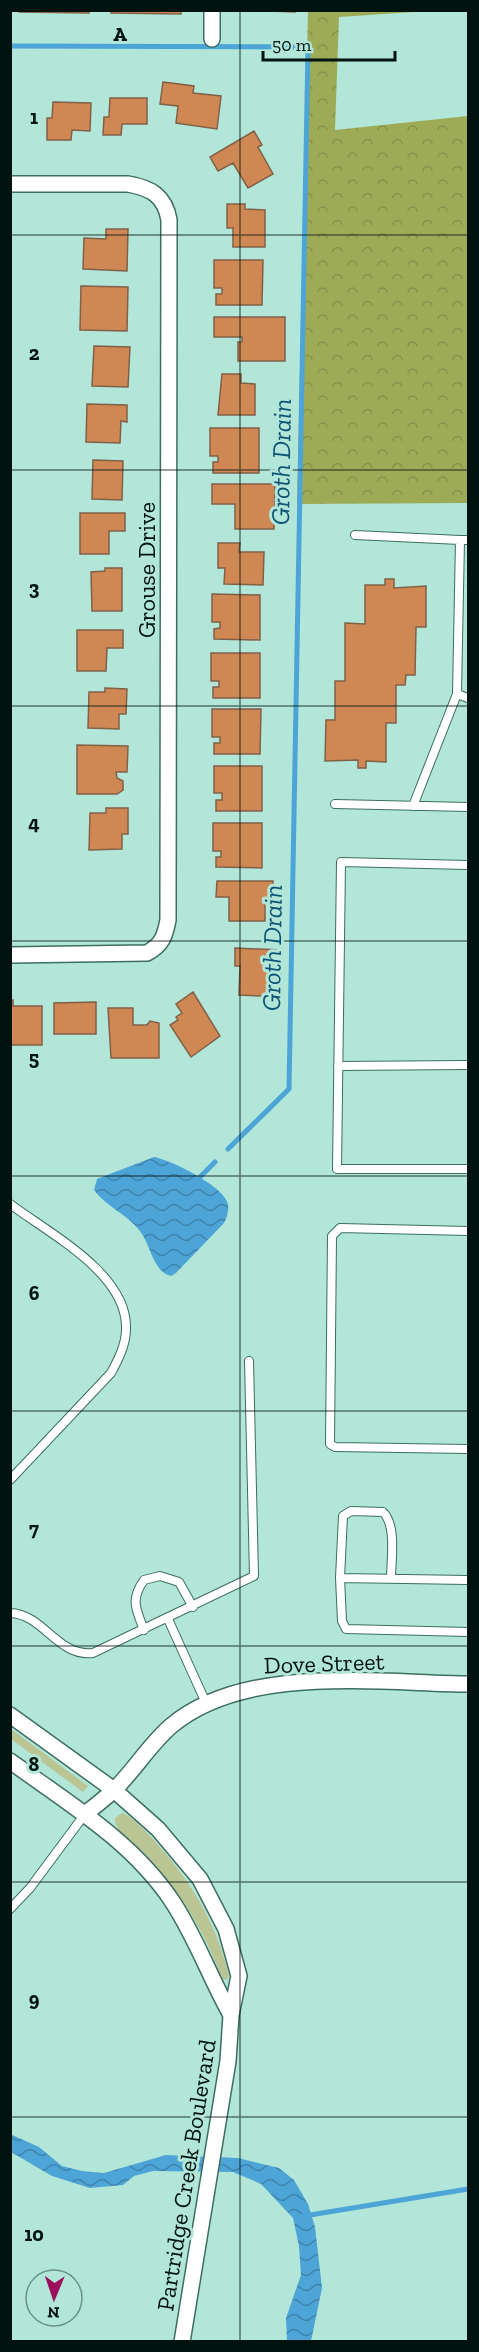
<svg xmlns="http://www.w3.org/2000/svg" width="479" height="2352" font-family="'Zilla Slab',serif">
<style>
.green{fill:#bbc493}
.forest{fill:url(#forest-crowns)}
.water{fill:url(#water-waves)}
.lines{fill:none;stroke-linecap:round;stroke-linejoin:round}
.stream{stroke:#4da4d6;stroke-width:5}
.building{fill:#cf8853;stroke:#826048;stroke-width:1.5}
.lane-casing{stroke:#3d6e62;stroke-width:10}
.street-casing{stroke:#3d6e62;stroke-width:18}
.lane{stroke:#fff;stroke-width:8}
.street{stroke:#fff;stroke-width:15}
.grid{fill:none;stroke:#01130f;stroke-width:1.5;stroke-opacity:0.55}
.labels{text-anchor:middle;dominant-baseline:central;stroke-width:6;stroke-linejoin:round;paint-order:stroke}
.street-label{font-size:24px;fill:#01130f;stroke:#b1e6d8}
.water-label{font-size:26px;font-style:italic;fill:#0d5375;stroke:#b1e6d8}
.grid-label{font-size:20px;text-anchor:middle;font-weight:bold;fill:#01130f;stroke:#b1e6d8;stroke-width:6;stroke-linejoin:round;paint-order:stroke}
</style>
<defs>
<pattern id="forest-crowns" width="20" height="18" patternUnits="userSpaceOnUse" patternTransform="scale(1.5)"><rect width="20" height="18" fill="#9eab56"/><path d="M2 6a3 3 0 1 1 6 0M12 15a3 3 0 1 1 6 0" fill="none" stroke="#86924a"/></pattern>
<pattern id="water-waves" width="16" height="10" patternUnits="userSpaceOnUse" patternTransform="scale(1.5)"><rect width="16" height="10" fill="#4da4d6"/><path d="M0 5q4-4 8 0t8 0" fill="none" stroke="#3e84ac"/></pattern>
</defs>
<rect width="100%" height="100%" fill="#b1e6d8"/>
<path class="green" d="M11 1729 88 1786 83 1792 11 1739Z
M122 1813C133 1817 143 1829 151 1837 189 1878 216 1921 229 1976L227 1980 222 1979C206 1933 180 1892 147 1856 138 1847 113 1831 115 1818Z"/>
<path class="forest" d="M308 11H429L339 17 335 130 468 116V503L297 504Z"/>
<path class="water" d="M154 1157C171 1160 224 1186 228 1204 229 1211 227 1217 224 1223L176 1273 171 1276C154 1272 151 1248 142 1234 130 1215 107 1208 94 1190L97 1179Z
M10 2134 39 2147 62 2166 82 2171 104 2173 166 2155 238 2158 279 2168 294 2180 308 2204 315 2227 322 2288 311 2341H287L286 2318 301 2275 299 2246 293 2218 261 2184 233 2172 153 2171 134 2176 123 2185 90 2188 52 2176 11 2152Z"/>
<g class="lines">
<path class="stream" d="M10 46 308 47 289 1089 228 1149
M199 1178 215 1162
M304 2216 468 2189"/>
</g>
<path class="building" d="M19 10H89V13L19 12Z
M111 10H181V14L111 13Z
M242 10H295V12Z
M163 82 194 86 193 93 221 96 217 129 176 123 178 106 160 104Z
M110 98H147V124H122L121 135H103L104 117H109Z
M53 102 91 103 90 131 72 130 71 140H47V118H52Z
M254 131 262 145 258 147 273 174 248 188 233 163 218 171 210 157Z
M227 204H245V209L265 210V247H233V228H227Z
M106 229H128L127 271 83 269 84 238 106 239Z
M214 260H263L262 305H216V294H222V288H214Z
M81 286 128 287 127 331 80 330Z
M214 317H285V361H238V342H242V337H214Z
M94 346 130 347 128 387 92 386Z
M222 374H241V383L255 384V415H218Z
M87 404 127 405V422L121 421 120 443 86 442Z
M210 428H259V473H213V462H218V456H210Z
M93 460 123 461 122 500 92 499Z
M212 484H275L274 529H235V504H212Z
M80 513H125V531H109V554H80Z
M218 543H240L239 552H264L263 585 224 584 225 568H218Z
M105 568H122V611H92L91 572 105 571Z
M385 579H394V588L426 586V627H416L415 675H406L405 685H396V723H386V762L366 761V768H358V760L325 761 326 720H335V681H345V623L365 624V585H385Z
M212 594 260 595V640L214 639V629L220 628V622H212Z
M77 630H123V648H107L106 671H77Z
M211 653H260V698H213V687H219V681H211Z
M105 688 127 689 126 714H119V729L88 728 89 692H105Z
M212 709H261L260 754H214V743H220V737H212Z
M77 745 128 746 127 772H116L117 778 123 781V790L117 794H77Z
M214 766H262V811H216V800H222V793H214Z
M106 808H128V834H122V849L89 850 90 813H106Z
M213 823H262V868L216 867V857H221V851H213Z
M217 881H273V899H265V921H229V897H216Z
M235 948 281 950 280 997 239 995 240 966H235Z
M193 992 220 1036 191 1057 170 1025 178 1020 176 1017 182 1013 176 1004Z
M10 1000H13V1006H42V1045H10Z
M96 1002V1034H54V1003Z
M108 1008H133V1025H147L150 1021 159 1023V1058H111Z"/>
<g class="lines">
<defs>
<path id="lane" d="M355 535 460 540
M468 540H460L457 694 468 698
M335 804 468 807
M413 806 457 694
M468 865 341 862 337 1169H468
M338 1066 468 1065
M10 1204C50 1234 128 1274 126 1329 126 1345 118 1360 111 1373L10 1480
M468 1231 340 1228 332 1236 330 1444 335 1447 468 1449
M340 1578 343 1516 351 1511 383 1512C397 1526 391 1560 391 1579
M468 1580 340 1578 342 1621 346 1629 468 1632
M10 1613C44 1614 57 1657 93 1653L254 1576 249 1361
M168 1619 206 1703
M144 1630C136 1609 130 1600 144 1580L160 1576 179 1582 193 1607
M10 1909 30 1888 85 1814"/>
<path id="street" d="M212 39V10
M10 184H128C151 188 165 196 169 220L168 920C165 936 162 945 147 953L10 955
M10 1715 114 1790 158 1829 200 1879 226 1929 239 1976 231 2015 228 2061 182 2342
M10 1761C68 1803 132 1841 172 1901 196 1937 210 1978 231 2015
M85 1814C94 1807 104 1799 113 1791 134 1771 149 1745 171 1726 244 1664 378 1683 468 1684"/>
</defs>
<use href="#lane" class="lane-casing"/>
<use href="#street" class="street-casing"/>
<use href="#lane" class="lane"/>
<use href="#street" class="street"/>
</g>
<path class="grid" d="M240 10V2342M10 235H468M10 470H468M10 706H468M10 941H468M10 1176H468M10 1411H468M10 1646H468M10 1882H468M10 2117H468"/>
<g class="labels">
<g class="street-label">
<text transform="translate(146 570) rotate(-90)">Grouse Drive</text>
<text transform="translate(324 1663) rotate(-2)">Dove Street</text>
<text transform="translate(186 2175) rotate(-81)">Partridge Creek Boulevard</text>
</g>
<g class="water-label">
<text transform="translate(281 462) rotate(-89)">Groth Drain</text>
<text transform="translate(272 948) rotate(-89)">Groth Drain</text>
</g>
</g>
<g class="grid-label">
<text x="120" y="41">A</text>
<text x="34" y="124">1</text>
<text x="34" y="360">2</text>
<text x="34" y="595">3</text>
<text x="34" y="830">4</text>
<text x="34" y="1065">5</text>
<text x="34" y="1300">6</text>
<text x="34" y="1536">7</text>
<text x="34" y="1771">8</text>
<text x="34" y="2006">9</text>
<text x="34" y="2241">10</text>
</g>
<rect width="479" height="2352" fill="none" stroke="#01130f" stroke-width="24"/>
<g transform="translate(54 2298) rotate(182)"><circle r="28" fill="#b1e6d8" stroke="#6b9288" stroke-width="1.5"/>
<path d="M0-4.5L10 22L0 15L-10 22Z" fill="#9e0f5b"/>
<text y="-9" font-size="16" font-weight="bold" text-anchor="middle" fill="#01130f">N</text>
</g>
<path d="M263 51v9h132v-9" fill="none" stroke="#01130f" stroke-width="3"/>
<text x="272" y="51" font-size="18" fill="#01130f" stroke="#b1e6d8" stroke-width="4.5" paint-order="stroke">50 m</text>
</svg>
